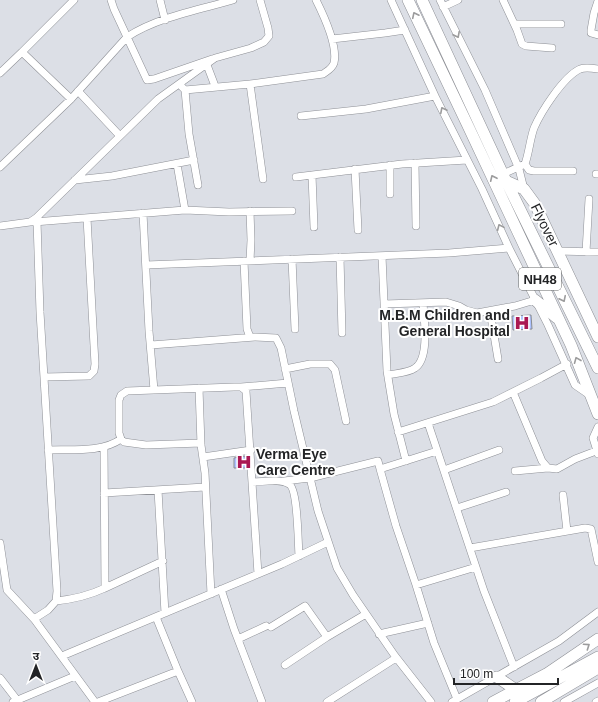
<svg xmlns="http://www.w3.org/2000/svg" width="598" height="702" font-family="Arial,'Noto Sans Devanagari',sans-serif">
<style>
.building{fill:#acc1ff;stroke:#898c92}
.lines{fill:none;stroke-linecap:round;stroke-linejoin:round}
.minor-casing{stroke:#8e9096;stroke-width:8}
.highway-casing{stroke:#8e9096;stroke-width:12}
.minor{stroke:#fff;stroke-width:7}
.highway{stroke:#fff;stroke-width:11}
.oneway{stroke:#9c9c9d}
.labels{text-anchor:middle;dominant-baseline:central;stroke-width:4;stroke-linejoin:round;paint-order:stroke}
.shield{fill:#fff;stroke:#656667;stroke-width:1}
.shield-label{font-size:13px;font-weight:bold;fill:#232426}
.street-label{font-size:14px;fill:#232426;stroke:#fff}
.poi-label{font-size:14px;font-weight:bold;fill:#232426;stroke:#fff;text-anchor:end}
</style>
<rect width="100%" height="100%" fill="#dcdfe6"/>
<path class="building" d="M531 315 532 329 513 330 512 316Z
M245 456 246 468H234V458Z"/>
<g class="lines">
<defs>
<path id="minor" d="M111 0 114 9 147 80 154 79 212 59
M160 0 165 20
M391 0 435 96 482 189 509 248 548 325 575 385 591 396
M440 0 485 90 519 169 524 189
M503 0 517 30 522 44 526 46 552 48
M598 1 594 13 591 30V33L598 35
M443 7 458 0
M515 24H561
M332 39 385 33 405 30
M22 52 71 99
M207 65 215 86
M0 73 22 52 74 0
M250 84 263 179
M182 87 185 90 189 134 198 185
M185 90 250 84 323 74C327 71 332 69 334 63 338 46 324 16 316 0
M78 91 120 136
M301 116 366 109 435 96
M415 163 416 226
M177 164 185 210
M525 164 529 170 534 171H573
M390 165V194
M0 167 71 99 127 37C158 17 198 10 233 0
M355 169 358 230
M503 174 525 164C529 153 530 139 534 128 541 112 563 77 580 69 585 67 592 68 598 69
M596 174H598
M312 175 314 227
M296 177 402 164 467 160
M75 180 112 176 194 160
M143 213 149 331 154 390
M34 222 185 210 229 212 292 211
M0 226 30 222 36 218 158 99 215 58 251 48 264 42 269 36 268 28 260 0
M557 251 598 252
M586 252 589 199
M382 256 387 371 394 414 406 461
M340 257 342 333
M292 259 295 329
M244 261 247 329 250 337
M250 261 251 240 250 211
M146 265 449 253 509 248
M384 304 446 302 459 306 466 310 477 313 515 306 535 300
M490 311 498 359
M151 345 255 337 276 338 281 348 294 411 318 511 337 568 353 595 395 656 431 702
M285 369 310 364H330L335 370 346 421
M388 375C397 373 408 373 415 368 430 358 424 318 423 303
M44 377 89 376 94 371 95 364 87 218
M241 387 288 383
M199 388 201 445 205 473 211 594
M513 392 542 461 548 468 557 469 575 459 596 451
M428 423 484 591 514 667
M398 432 493 402 541 378 567 364
M201 443 146 445 124 442 121 439 119 433V400L121 395 127 391 234 387H241L246 391 258 574
M48 450C72 449 101 453 121 439
M598 454 593 438 598 427
M203 457 251 450
M380 469 396 526 416 585 434 643 457 699
M444 470 499 450
M515 471 548 468
M284 481 310 478 378 461 380 469 437 451
M252 482C263 482 279 478 289 484 298 489 298 543 299 556
M158 490 165 613
M104 493 205 487
M563 495 567 531
M457 508 506 492
M0 543 7 590 34 619 95 702
M470 548 585 528 591 529 598 562
M416 585 476 567
M105 588 163 561
M221 589 234 629 262 702
M56 601C75 599 88 596 105 588L104 447
M156 617 178 671
M34 619 48 610 56 601 57 591 40 312 37 221
M271 627 305 606 327 637 366 614
M379 634 428 623
M238 639 266 626
M62 656 282 564 328 542
M285 665 327 637
M0 678 17 700
M13 702 75 676
M98 702 178 671 192 702
M327 702 396 658
M452 702 559 641 598 612
M564 702 598 683
M596 702 598 701"/>
<path id="highway" d="M408 0 469 128 571 345 598 414
M422 0 506 181 598 368
M506 181 524 189 535 204 598 337
M535 300 557 318
M497 677 516 690
M493 702 548 673 598 639
M515 702 598 657
M541 702 598 668"/>
</defs>
<use href="#minor" class="minor-casing"/>
<use href="#highway" class="highway-casing"/>
<use href="#minor" class="minor"/>
<use href="#highway" class="highway"/>
</g>
<defs><path id="oneway-chevron" d="M-2-3.5L2.5 0L-2 3.5" fill="none" stroke-width="1.6" stroke-linecap="round" stroke-linejoin="round"/></defs>
<g class="oneway">
<use href="#oneway-chevron" transform="translate(415 15) rotate(-116)"/>
<use href="#oneway-chevron" transform="translate(457 35) rotate(63)"/>
<use href="#oneway-chevron" transform="translate(443 110) rotate(-117)"/>
<use href="#oneway-chevron" transform="translate(493 178) rotate(-115)"/>
<use href="#oneway-chevron" transform="translate(500 227) rotate(-114)"/>
<use href="#oneway-chevron" transform="translate(563 299) rotate(64)"/>
<use href="#oneway-chevron" transform="translate(577 360) rotate(-112)"/>
<use href="#oneway-chevron" transform="translate(587 646) rotate(-34)"/>
</g>
<defs>
<symbol id="hospital-bare" viewBox="-9 -9 18 18"><path d="M-5-5h3v3.5h4V-5h3V5h-3V1.5h-4V5h-3Z" fill="#aa1953" stroke="#fff" stroke-width="2.5" paint-order="stroke"/></symbol>
</defs>
<g fill-rule="evenodd">
<use href="#hospital-bare" x="511" y="312" width="22" height="22"/>
<use href="#hospital-bare" x="233" y="451" width="22" height="22"/>
</g>
<g class="labels">
<rect class="shield" x="519" y="268" width="42" height="22" rx="3"/>
<g class="shield-label">
<text x="540" y="279">NH48</text>
</g>
<g class="street-label">
<text transform="translate(545 225) rotate(64)">Flyover</text>
</g>
<g class="poi-label">
<text x="510" y="315">M.B.M Children and<tspan x="510" dy="16">General Hospital</tspan></text>
<text x="256" y="454" text-anchor="start">Verma Eye<tspan x="256" dy="16">Care Centre</tspan></text>
</g>
</g>
<g transform="translate(36 666)" stroke="#ffffff" stroke-width="3" paint-order="stroke">
<path d="M0-3L7 15L0 10L-7 15Z" fill="#232426"/>
<text y="-6" font-size="11" font-weight="bold" text-anchor="middle" fill="#232426">उ</text>
</g>
<path d="M454 678v6h104v-6" fill="none" stroke="#232426" stroke-width="2"/>
<text x="460" y="678" font-size="12" fill="#232426" stroke="#ffffff" stroke-width="3" paint-order="stroke">100 m</text>
</svg>
